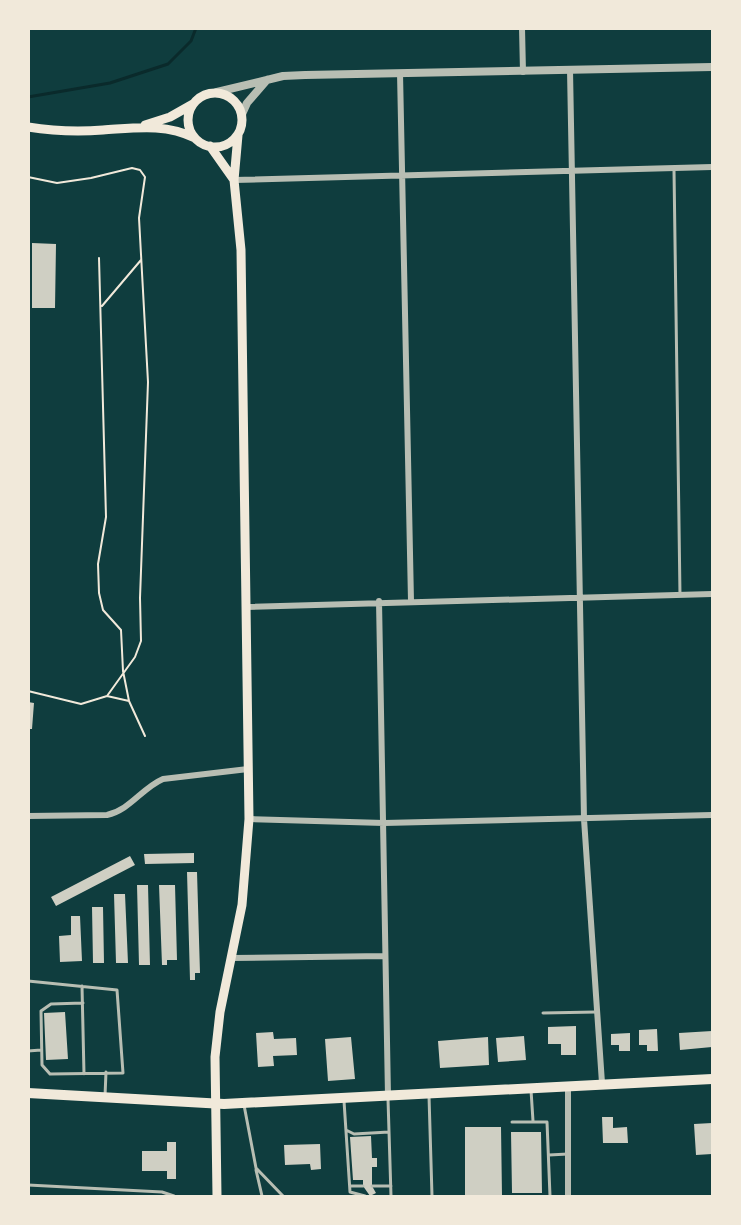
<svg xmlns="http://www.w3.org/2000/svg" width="741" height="1225" font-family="'Noto Sans',sans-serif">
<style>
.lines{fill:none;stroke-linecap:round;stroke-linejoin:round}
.stream{stroke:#0a2a2b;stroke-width:3}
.building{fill:#cfcfc3}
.path{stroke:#f1e9da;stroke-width:2}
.service{stroke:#b8beb3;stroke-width:3}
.minor{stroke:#b8beb3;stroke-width:6}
.tertiary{stroke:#b8beb3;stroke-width:8}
.secondary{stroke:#f1e9da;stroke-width:9}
.primary{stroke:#f1e9da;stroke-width:10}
</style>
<rect width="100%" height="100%" fill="#0f3d3e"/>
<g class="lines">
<path class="stream" d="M28 97 110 83 168 64 191 41 196 28"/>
</g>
<path class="building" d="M32 243 56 244 55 308H32Z
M28 702 34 703 32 729H28Z
M194 853V863L145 864 144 854Z
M130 856 135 865 56 906 51 897Z
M187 872H197L200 973H195V980H190Z
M137 885H148L150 965H139Z
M159 885H175L177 960H167V965H162Z
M114 894H125L128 963H116Z
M92 907H103L104 963H93Z
M71 916H80L82 961 60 962 59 936 71 935Z
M65 1012 68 1059 46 1060 44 1013Z
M576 1026V1055H561V1044H548V1027Z
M657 1029 658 1051H647V1045H639V1030Z
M712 1031V1047L680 1050 679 1033Z
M273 1032 274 1039 296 1038 297 1055 273 1056 274 1066 258 1067 256 1033Z
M630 1033V1051H619V1045H611V1034Z
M524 1036 526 1060 498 1062 496 1038Z
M351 1037 355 1079 328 1081 325 1039Z
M488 1037 489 1065 440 1068 438 1041Z
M602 1117H613V1128L627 1127 628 1143H603Z
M712 1123V1154L696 1155 694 1124Z
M465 1127H501L502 1196H465Z
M511 1132H541L542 1193H512Z
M371 1136 372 1158H377V1167H372V1186L376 1193 370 1196 363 1186V1180H353L350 1137Z
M167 1142H176V1179H167V1171H142V1151H167Z
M320 1144 321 1169 311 1170 310 1164 285 1165 284 1145Z"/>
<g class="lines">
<path class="path" d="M28 177 57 183 91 178 132 168 140 170 145 177 139 218 148 382 140 598 141 641 135 657 107 696
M99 258 106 517 98 564 99 593 103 610 121 630 123 671 129 701
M102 306 141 260
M28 691 81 704 107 696 129 701 145 736"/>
<path class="service" d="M674 170 680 595
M28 981 117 990 123 1073 50 1074 42 1065 41 1011 51 1004 83 1003
M82 986 84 1074
M543 1013 596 1012
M28 1051 41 1050
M531 1090 533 1121
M105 1096 106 1072
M429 1096 432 1196
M388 1099 391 1196
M344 1101 350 1192 365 1196
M244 1105 256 1168 283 1196
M512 1122H547L550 1196
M346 1130 354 1134 389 1132
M549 1155 568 1154
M256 1170 262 1196
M28 1185 162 1192 174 1196
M350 1186H363
M372 1186H391"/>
<path class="minor" d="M522 28 523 72
M570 70 584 819 602 1083
M400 73 411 601
M234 180 712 167
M379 601 388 1096
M245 607 712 594
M28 816 107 815C130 810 142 788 163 779L248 769
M249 819 384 823 712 815
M232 958 385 956
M568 1086V1196"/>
<path class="tertiary" d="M217 92 283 76 305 75 712 67
M242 114 247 103 267 80"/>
<path class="secondary" d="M188 120a27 27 0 1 1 54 0a27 27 0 1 1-54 0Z
M145 125 170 117 193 104
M28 127C53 131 78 132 103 130 135 128 165 123 195 138
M210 146 234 180
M217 1196 215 1057 220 1012 242 905 249 819 241 250 234 180 238 135"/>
<path class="primary" d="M28 1093 224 1104 712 1079"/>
</g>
<rect width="741" height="1225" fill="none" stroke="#f1e9da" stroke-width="60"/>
</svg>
